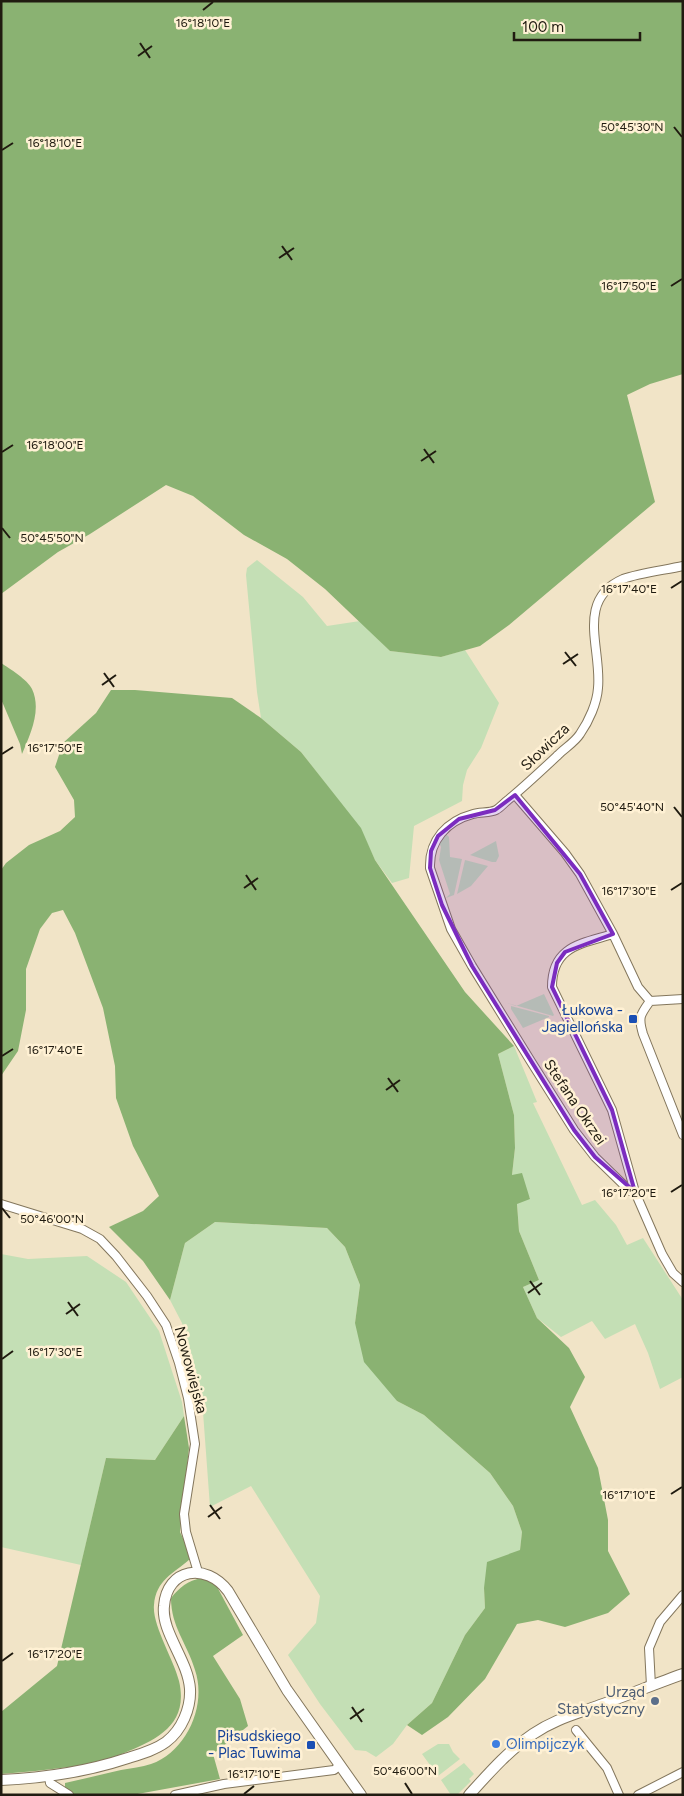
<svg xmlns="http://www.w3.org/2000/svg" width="684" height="1796" font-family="Figtree,sans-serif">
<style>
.green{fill:#c4dfb5}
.forest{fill:#8ab272}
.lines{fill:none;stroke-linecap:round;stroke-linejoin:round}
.minor-casing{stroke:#83765c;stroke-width:10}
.tertiary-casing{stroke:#83765c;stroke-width:12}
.minor{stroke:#fff;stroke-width:8}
.tertiary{stroke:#fff;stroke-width:10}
.marked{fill:#7b2cbf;fill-opacity:0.2;stroke:#7b2cbf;stroke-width:4;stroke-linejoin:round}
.ticks{fill:none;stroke:#201b10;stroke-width:2}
.transit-dot{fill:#1a4fb4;stroke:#fff1d4;stroke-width:2}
.service-dot{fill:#5c6f8a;stroke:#fff1d4;stroke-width:2}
.shop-dot{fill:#3f7fe0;stroke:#fff1d4;stroke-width:2}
.labels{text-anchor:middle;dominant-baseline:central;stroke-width:5;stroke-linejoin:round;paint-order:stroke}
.street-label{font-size:15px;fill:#201b10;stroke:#fff1d4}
.transit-label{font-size:15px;fill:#164399;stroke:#fff1d4;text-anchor:end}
.service-label{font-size:15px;fill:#4e5e75;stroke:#fff1d4;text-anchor:end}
.shop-label{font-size:15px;fill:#366cbe;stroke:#fff1d4;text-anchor:start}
.ticks-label{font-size:12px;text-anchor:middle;fill:#201b10;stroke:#fff1d4;stroke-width:5;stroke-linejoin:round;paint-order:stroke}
</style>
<rect width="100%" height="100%" fill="#f1e4c7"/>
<path class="green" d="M257 560 303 597 327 626 360 621 390 651 441 657 465 650 499 703 481 748 467 770 463 785 462 801 414 826 409 878 392 883 375 860 360 828 301 752 261 718 257 692 246 575 247 568Z
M445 833 449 837 450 857 462 859 454 895 446 898 450 894 439 860 441 847 439 842Z
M496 841 499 856 496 862H492L470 855Z
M465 860 488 866 471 886 457 894Z
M544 994 554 1015 553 1016 507 1003 516 1006Z
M511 1006 549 1016V1017L523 1028 511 1009Z
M514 1046 537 1102 533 1103 582 1205 595 1200 616 1225 627 1245 643 1238 683 1300V1377L660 1389 648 1353 635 1324 605 1339 592 1321 561 1337 537 1318 523 1287 539 1280 519 1231 517 1203 530 1198 512 1175 515 1148 514 1115 498 1054Z
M215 1222 327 1228 345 1247 360 1285 355 1323 397 1401 424 1415 490 1473 513 1506 522 1532 520 1551 484 1588 485 1608 465 1635 432 1703 407 1725 393 1744 376 1757 366 1751 355 1750 320 1704 288 1655 316 1623 320 1596 251 1486 210 1507 203 1412 182 1323 170 1300 185 1243Z
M1 1254 28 1259 87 1256 126 1282 159 1331 182 1402 184 1416 155 1460 106 1458 81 1565 1 1547Z
M438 1744H449L453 1752 460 1759 438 1776 422 1754Z
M464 1763 474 1774 469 1779 471 1781 457 1795H451L441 1780Z"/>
<path class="forest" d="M1 1H683V374L650 384 627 395 655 502 509 625 480 646 441 657 390 651 325 589 287 559 244 535 193 496 166 485 90 534 58 552 1 594Z
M1 663C9 668 28 680 32 689 42 710 30 735 22 754L20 744 1 699Z
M111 690H135L232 698 261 718 301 752 361 828 375 860 465 992 514 1046 498 1054 514 1115 515 1148 512 1175 522 1173 530 1199 517 1204 519 1231 539 1280 523 1287 537 1318 569 1348 585 1377 570 1407 598 1468 608 1520V1551L630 1594 608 1613 565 1627 538 1620 517 1624 485 1679 448 1717 422 1735 407 1725 432 1703 465 1635 485 1608 484 1588 487 1562 520 1550 522 1532 513 1506 490 1473 424 1415 397 1401 364 1362 355 1323 360 1285 345 1247 327 1228 215 1222 185 1243 170 1300 143 1261 109 1227 143 1211 159 1196 133 1146 116 1098 115 1066 103 1008 75 933 63 910 52 913 40 929 26 969V1010L18 1051 1 1076V870L6 863 29 845 60 831 75 817 74 800 55 767 63 743 96 713Z
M184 1416 189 1448 180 1532 189 1551 190 1559C173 1574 156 1580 154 1605 152 1625 174 1660 179 1681 189 1724 158 1739 124 1753 115 1757 105 1762 96 1764 87 1766 78 1766 69 1767 47 1770 24 1772 1 1774V1712L57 1666 106 1458 155 1460Z
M202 1578 215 1583 243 1635 213 1656 240 1699 248 1726 213 1754 220 1779 132 1795H74L65 1788V1783C84 1779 102 1774 121 1770 131 1768 142 1767 151 1764 187 1751 207 1705 195 1670 187 1643 171 1627 171 1598 180 1587 187 1581 202 1578Z"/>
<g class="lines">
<defs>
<path id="minor" d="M515 795 565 853 580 874 613 934 638 987 650 1001
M613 934C581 944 552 946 552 987L612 1110 635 1192 662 1254 673 1273 683 1282
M650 1001C640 1015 638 1017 643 1034L683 1135
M650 1001 683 999
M635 1192 630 1191 595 1157 574 1130 530 1060 472 966 451 929 430 868C429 840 447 821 473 814 480 812 490 813 496 810 500 808 504 803 508 800 525 786 542 770 558 755 565 748 575 742 580 734 589 721 597 703 598 688 602 649 575 600 623 579 639 573 665 570 683 566
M1 1204 82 1229 100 1239 116 1256 147 1296 166 1325 179 1363 188 1398 195 1444 184 1514 186 1532 198 1572
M651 1686 649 1648 660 1622 683 1595
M576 1730 607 1768 619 1795
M49 1777 50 1783 69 1795
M175 1795 224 1784 334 1770 339 1766
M638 1795 683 1772"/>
<path id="tertiary" d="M1 1780C45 1778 86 1772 128 1758 141 1754 155 1750 166 1742 182 1730 191 1708 190 1689 188 1660 161 1632 164 1606 167 1568 206 1562 228 1591L287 1690 361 1795
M469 1795C488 1774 509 1750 533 1734 555 1719 576 1714 600 1705 628 1695 655 1684 683 1674"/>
</defs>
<use href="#minor" class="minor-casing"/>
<use href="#tertiary" class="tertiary-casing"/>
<use href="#minor" class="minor"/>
<use href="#tertiary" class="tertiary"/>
</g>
<path class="marked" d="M515 795 580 874 613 934 565 952 557 963 552 987 612 1110 635 1192 595 1157 574 1130 472 966 442 905 430 868 431 851 438 836 459 819 495 810Z"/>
<path class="ticks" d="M203 10 213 2M140 43 150 58M138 56 152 46M674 127 682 137M2 150 13 143M282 246 292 260M279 258 294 248M671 286 682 279M424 449 434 463M2 452 13 445M421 461 436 451M2 528 10 538M671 588 682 581M565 652 576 666M563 664 578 654M104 673 114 687M102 685 116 675M2 754 13 747M674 807 682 817M246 875 256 890M244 888 258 878M671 890 682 883M2 1056 13 1049M388 1078 398 1092M386 1090 400 1080M671 1192 682 1185M2 1208 10 1218M530 1281 540 1295M528 1293 542 1283M68 1302 78 1316M66 1314 80 1304M2 1359 13 1351M671 1494 682 1487M210 1505 220 1519M208 1517 222 1507M2 1661 13 1653M352 1707 362 1722M350 1719 364 1709M405 1783 412 1794M244 1794 254 1786"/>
<g class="transit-dot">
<rect x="628" y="1014" width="10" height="10" rx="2.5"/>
<rect x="306" y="1740" width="10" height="10" rx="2.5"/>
</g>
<circle class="service-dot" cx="655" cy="1701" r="5"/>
<circle class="shop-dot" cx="496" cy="1744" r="5"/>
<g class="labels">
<g class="street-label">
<text transform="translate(545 747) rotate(-44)">Słowicza</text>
<text transform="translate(575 1102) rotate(56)">Stefana Okrzei</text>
<text transform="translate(191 1370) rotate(75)">Nowowiejska</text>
</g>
<g class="transit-label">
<text x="623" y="1010">Łukowa -<tspan x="623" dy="17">Jagiellońska</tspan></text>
<text x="301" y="1736">Piłsudskiego<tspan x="301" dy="17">- Plac Tuwima</tspan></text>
</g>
<g class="service-label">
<text x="645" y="1692">Urząd<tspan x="645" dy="17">Statystyczny</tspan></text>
</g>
<g class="shop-label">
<text x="506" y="1744">Olimpijczyk</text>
</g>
</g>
<g class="ticks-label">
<text x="203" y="27">16°18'10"E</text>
<text x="632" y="131">50°45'30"N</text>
<text x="55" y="147">16°18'10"E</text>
<text x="629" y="290">16°17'50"E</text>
<text x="55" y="449">16°18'00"E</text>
<text x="52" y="542">50°45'50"N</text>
<text x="629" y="593">16°17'40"E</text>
<text x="55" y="752">16°17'50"E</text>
<text x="632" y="811">50°45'40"N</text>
<text x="629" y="895">16°17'30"E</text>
<text x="55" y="1054">16°17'40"E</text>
<text x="629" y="1197">16°17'20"E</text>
<text x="52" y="1223">50°46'00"N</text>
<text x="55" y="1356">16°17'30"E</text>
<text x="629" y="1499">16°17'10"E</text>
<text x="55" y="1658">16°17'20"E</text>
<text x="405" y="1775">50°46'00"N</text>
<text x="254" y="1778">16°17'10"E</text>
</g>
<rect width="684" height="1796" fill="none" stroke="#201b10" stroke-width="5"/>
<path d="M514 32v8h126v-8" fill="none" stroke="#201b10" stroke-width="2.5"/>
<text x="522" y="32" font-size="15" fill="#201b10" stroke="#fff1d4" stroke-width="4" paint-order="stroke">100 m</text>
</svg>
